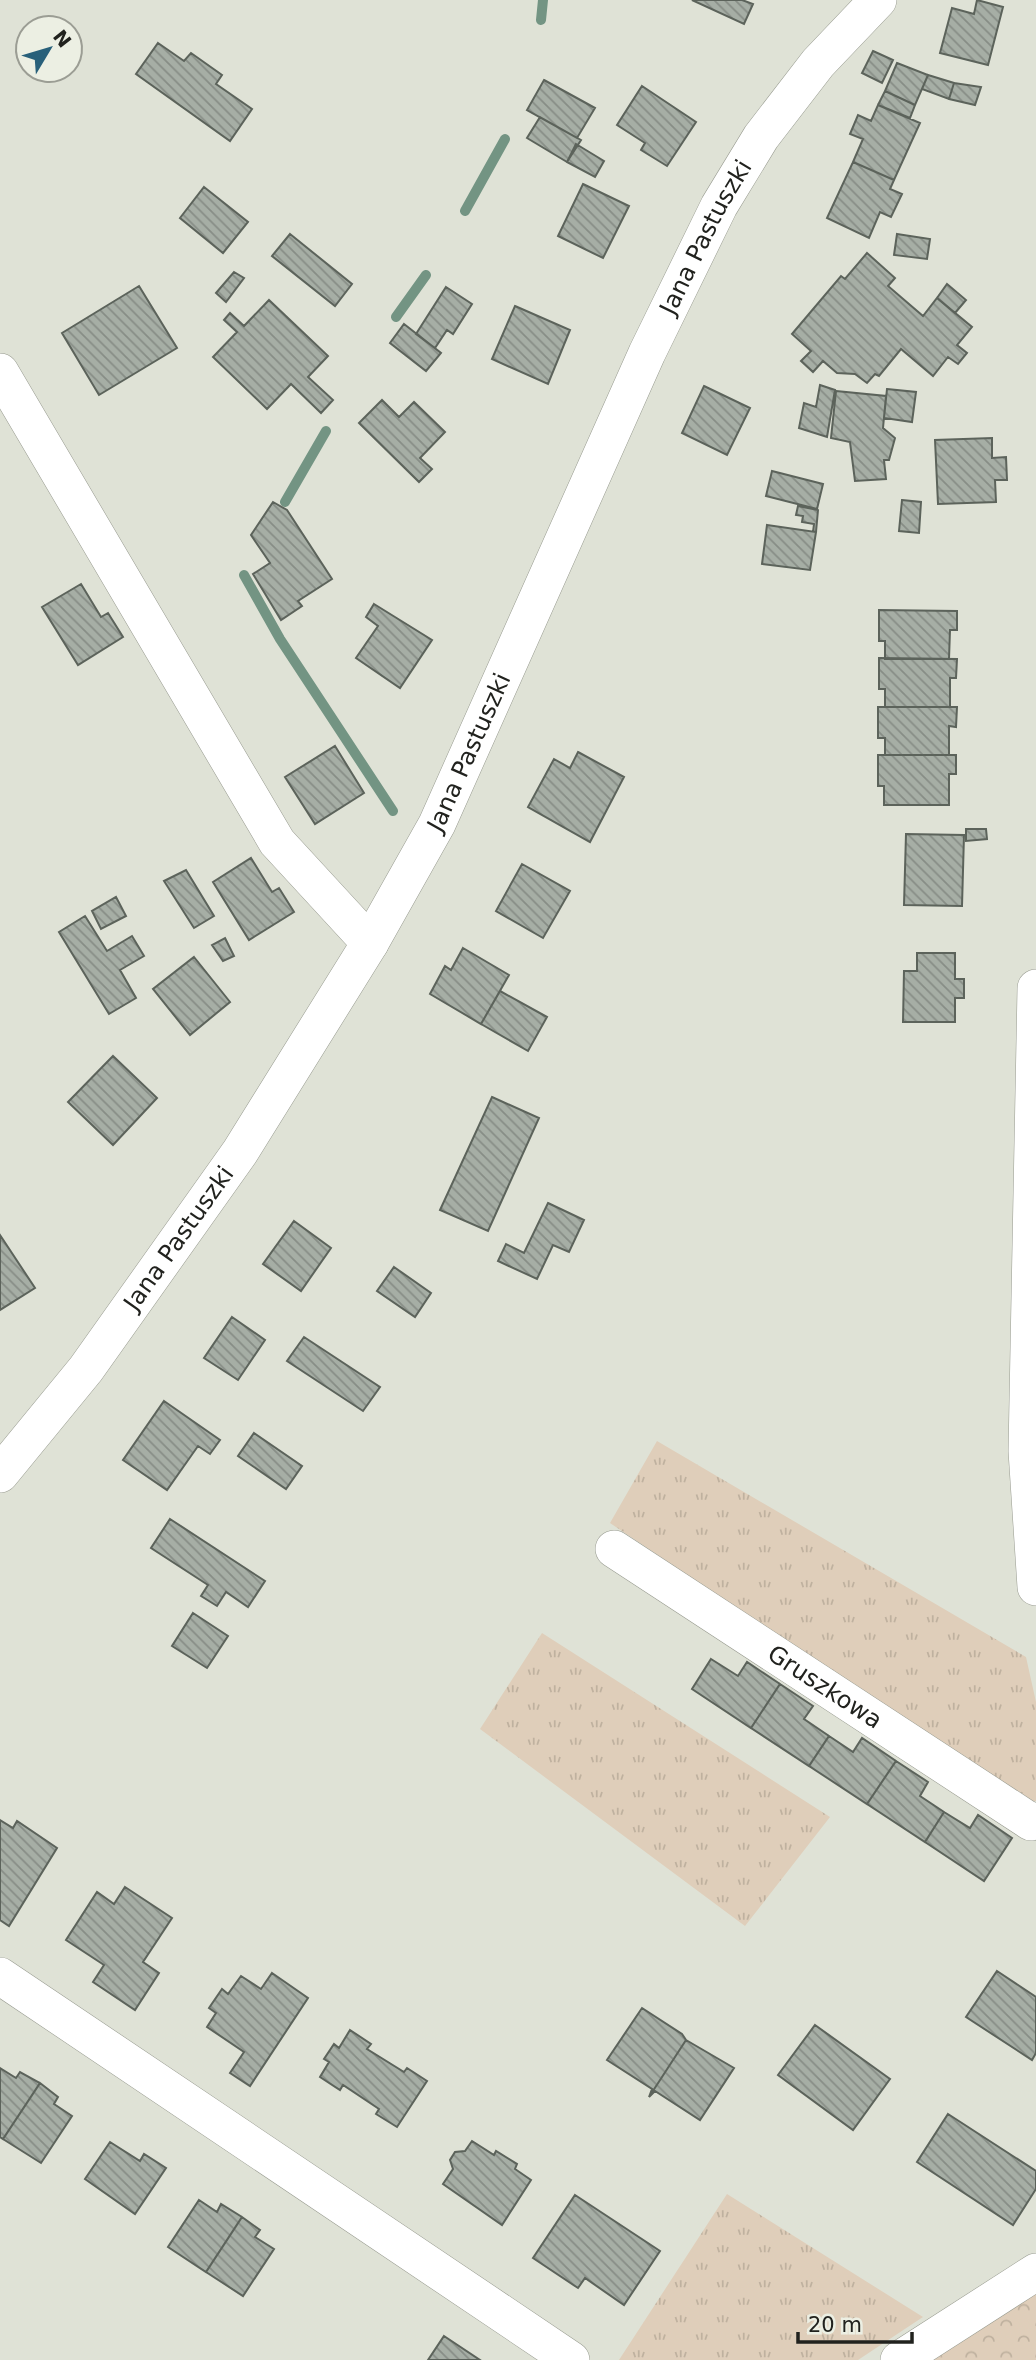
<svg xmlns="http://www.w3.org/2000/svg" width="1036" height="2360" font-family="'DejaVu Sans',sans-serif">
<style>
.grass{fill:url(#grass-tufts)}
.park{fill:url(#park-crowns)}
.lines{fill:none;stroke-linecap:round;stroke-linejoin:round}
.stream{stroke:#739483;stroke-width:10}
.building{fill:url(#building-back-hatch);stroke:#5c635b;stroke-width:2}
.minor-casing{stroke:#989b90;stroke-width:38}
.minor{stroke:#fff;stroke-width:37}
.labels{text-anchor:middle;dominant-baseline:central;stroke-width:6;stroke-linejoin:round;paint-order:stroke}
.street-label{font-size:24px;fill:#21221e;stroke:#ecefe3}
</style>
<defs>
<pattern id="grass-tufts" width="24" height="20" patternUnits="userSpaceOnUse" patternTransform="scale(1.75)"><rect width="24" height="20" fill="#dfceba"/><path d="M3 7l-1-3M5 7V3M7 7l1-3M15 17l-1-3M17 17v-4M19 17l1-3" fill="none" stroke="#bfb19f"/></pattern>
<pattern id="park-crowns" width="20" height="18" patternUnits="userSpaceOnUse" patternTransform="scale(1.75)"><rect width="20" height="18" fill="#dfceba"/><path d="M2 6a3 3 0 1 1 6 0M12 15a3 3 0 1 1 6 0" fill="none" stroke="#bfb19f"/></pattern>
<pattern id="building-back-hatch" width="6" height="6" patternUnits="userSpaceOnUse" patternTransform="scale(1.75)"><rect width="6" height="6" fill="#a6aea5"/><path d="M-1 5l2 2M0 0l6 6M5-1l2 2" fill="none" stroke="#878d86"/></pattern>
</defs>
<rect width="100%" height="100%" fill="#dfe2d6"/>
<path class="grass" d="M657 1441 1026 1657 1036 1702V1801L1026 1803 610 1523Z
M542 1633 830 1817 745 1926 480 1729Z
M727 2194 923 2317 858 2360H619Z"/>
<path class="park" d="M1036 2263V2360H889Z"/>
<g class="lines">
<path class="stream" d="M541 20 543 0
M465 211 505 139
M396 317 426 275
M285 502 326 431
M244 575 280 639 393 811"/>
</g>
<path class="building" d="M692 0H742L753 4 744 24Z
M977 0 1003 7 988 65 940 53 952 8 974 14Z
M158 43 184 61 191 53 222 75 216 84 252 109 230 141 136 74Z
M873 51 893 60 882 83 862 73Z
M897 63 928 75 915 105 885 91Z
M928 75 954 83 949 99 922 89Z
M544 80 595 108 577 138 527 110Z
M954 83 981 87 975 105 949 99Z
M642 86 696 122 667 166 641 150 645 143 617 125Z
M885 91 915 105 910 118 878 105Z
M878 105 920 123 894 180 853 162 863 139 850 134 858 115 871 121Z
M540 117 581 140 567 162 527 138Z
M576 144 604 161 595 177 567 162Z
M853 162 894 180 890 189 902 194 891 217 880 212 869 238 827 218Z
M583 184 629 206 603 258 558 236Z
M204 187 248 222 223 253 180 218Z
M290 234 352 284 335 306 272 256Z
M897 234 930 239 927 259 894 255Z
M867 253 895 278 888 286 923 316 937 298 972 327 957 345 967 353 958 364 948 357 933 376 901 349 879 376 875 374 867 383 855 374 837 373 823 361 813 372 801 361 811 351 792 334 841 276 845 279Z
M234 272 244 278 226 302 216 293Z
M947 284 966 300 955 313 937 298Z
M139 286 177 348 99 395 62 333Z
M446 287 472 304 453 334 447 330 435 348 416 334Z
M269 300 328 356 308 377 333 400 321 413 291 384 267 409 213 357 237 332 224 320 230 313 244 326Z
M515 306 570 330 548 384 492 359Z
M404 324 441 353 426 371 390 343Z
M820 385 835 390 827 437 799 428 804 403 816 407Z
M704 386 750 408 727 455 682 433Z
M887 389 916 392 912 422 884 418Z
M836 391 886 396 883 428 895 438 889 460H884L886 479 855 481 850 442 831 438Z
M382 400 399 417 414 402 445 432 420 458 432 469 419 482 359 423Z
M992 438V458L1006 457 1007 480H995L996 502 938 504 935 440Z
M772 471 823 484 817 509 766 496Z
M902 500 921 502 919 533 899 531Z
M273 502 287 510 332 579 298 601 302 606 281 620 253 574 270 563 251 535Z
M798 506 818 510 816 532H813L814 524 802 522 803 516 796 515Z
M767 525 816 532 810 570 762 564Z
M81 584 101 617 108 613 123 637 78 665 42 607Z
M374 604 432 640 400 688 356 658 378 626 366 617Z
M879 610 957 611V630H950L949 659H885V641H879Z
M879 658 957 659 956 678H950V707H885V689H879Z
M878 707H957L956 727 949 726V755H885V738H878Z
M335 746 364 793 315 824 285 777Z
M578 752 624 777 590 842 528 807 554 759 570 768Z
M878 755H956V774H949V805H884V786H878Z
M966 829H986L987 839 966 841Z
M906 834 964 835 962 906 904 905Z
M251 858 272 892 279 888 294 912 249 940 213 882Z
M522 864 570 891 543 938 496 911Z
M186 870 214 916 194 928 164 881Z
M116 897 126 916 101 929 92 911Z
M85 916 107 951 132 936 144 956 120 970 136 998 109 1014 59 932Z
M225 938 234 956 223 961 212 945Z
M463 948 509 975 481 1024 430 994 445 966 451 970Z
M917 953H955V979H964V998H955V1022H903L904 971H917Z
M194 957 230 1002 190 1035 153 989Z
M500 991 547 1017 528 1051 481 1024Z
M113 1056 157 1098 113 1145 68 1102Z
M492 1097 539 1118 488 1231 440 1210Z
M548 1203 584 1220 569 1252 553 1245 537 1279 498 1261 506 1244 524 1253Z
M294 1221 331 1248 301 1291 263 1264Z
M0 1235 35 1288 0 1310Z
M394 1267 431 1293 415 1317 377 1291Z
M232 1317 265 1340 238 1380 204 1358Z
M304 1337 380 1387 363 1411 287 1361Z
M164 1401 220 1440 210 1454 198 1446 167 1490 123 1460Z
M254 1433 302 1466 286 1489 238 1456Z
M170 1519 265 1581 248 1607 226 1592 217 1606 201 1596 208 1585 151 1548Z
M193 1613 228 1636 207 1668 172 1646Z
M711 1659 738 1676 747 1662 780 1684 751 1728 692 1689Z
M780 1684 813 1706 804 1719 829 1736 809 1766 751 1728Z
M829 1736 853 1752 862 1738 896 1761 867 1804 809 1766Z
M896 1761 928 1782 920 1796 944 1812 925 1842 867 1804Z
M944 1812 970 1828 978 1815 1012 1838 984 1881 925 1842Z
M0 1820 13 1828 17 1821 57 1848 9 1926 0 1920Z
M125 1887 172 1918 143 1962 159 1973 135 2010 93 1982 104 1965 66 1940 97 1892 114 1904Z
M997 1971 1036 1997V2053L1032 2060 966 2017Z
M272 1973 308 1998 250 2086 230 2073 244 2052 207 2027 216 2013 209 2008 222 1989 228 1994 241 1976 261 1989Z
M642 2008 682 2034 686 2040 649 2097 652 2089 607 2060Z
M815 2025 890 2079 853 2130 778 2075Z
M350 2030 371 2044 367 2049 404 2072 407 2068 427 2081 397 2127 376 2114 379 2109 343 2085 340 2090 320 2077 329 2062 324 2059 334 2044 339 2048Z
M686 2040 734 2068 700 2120 655 2091 649 2097Z
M0 2068 16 2078 20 2072 40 2083 3 2139 0 2137Z
M40 2083 58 2097 54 2104 72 2116 41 2163 3 2139Z
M948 2114 1036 2171V2189L1013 2225 917 2162Z
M472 2141 494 2155 496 2151 517 2164 515 2169 531 2180 502 2225 443 2184 453 2169 450 2160 455 2152 465 2151Z
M110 2142 140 2161 144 2154 166 2168 135 2214 85 2179Z
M575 2195 660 2251 624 2305 585 2278 578 2288 533 2258Z
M199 2200 217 2212 221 2204 242 2217 206 2272 168 2247Z
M242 2217 260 2230 255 2237 274 2249 243 2296 206 2272Z
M444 2336 480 2360H428Z"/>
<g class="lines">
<defs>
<g id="minor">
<path d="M0 372 277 842 370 943"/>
<path d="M1036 988 1027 1451 1036 1587"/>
<path id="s1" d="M0 1474 86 1369 240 1152 370 943 437 824 647 353 719 206 761 137 818 63 878 0"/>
<path id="s2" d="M614 1549 1031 1822 1036 1821"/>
<path d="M0 1976 571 2360"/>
<path d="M899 2360 1036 2272"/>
</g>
</defs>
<use href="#minor" class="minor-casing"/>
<use href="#minor" class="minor"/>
</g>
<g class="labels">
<g class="street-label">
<text stroke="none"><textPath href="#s1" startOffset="1430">Jana Pastuszki</textPath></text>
<text stroke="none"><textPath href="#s1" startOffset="863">Jana Pastuszki</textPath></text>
<text stroke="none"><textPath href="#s1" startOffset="296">Jana Pastuszki</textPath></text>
<text stroke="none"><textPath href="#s2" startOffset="252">Gruszkowa</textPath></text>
</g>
</g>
<g transform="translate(49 49) rotate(52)"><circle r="33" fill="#ecefe3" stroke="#9b9d94" stroke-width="2"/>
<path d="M0-5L12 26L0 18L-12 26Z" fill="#28607a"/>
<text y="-10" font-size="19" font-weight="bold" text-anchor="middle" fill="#21221e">N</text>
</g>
<path d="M798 2332v10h114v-10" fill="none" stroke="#21221e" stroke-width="3.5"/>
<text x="808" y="2332" font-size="21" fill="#21221e" stroke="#ecefe3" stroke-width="5" paint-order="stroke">20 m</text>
</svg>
